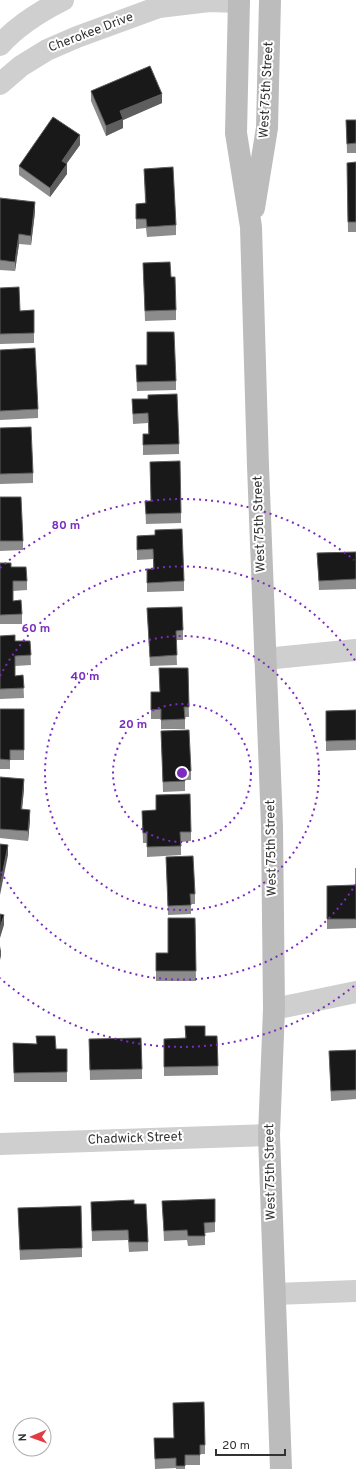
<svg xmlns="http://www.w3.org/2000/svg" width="356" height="1469" font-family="Overpass,sans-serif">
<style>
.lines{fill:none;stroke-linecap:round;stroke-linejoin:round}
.minor{stroke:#cfcfcf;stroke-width:22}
.secondary{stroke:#bcbcbc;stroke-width:22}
.wall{fill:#8c8c8c}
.shaded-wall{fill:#5e5e5e}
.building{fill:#191919;stroke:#5e5e5e}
.ring{fill:none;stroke:#7b2cbf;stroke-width:2;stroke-dasharray:2 4}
.labels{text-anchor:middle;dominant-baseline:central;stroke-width:4;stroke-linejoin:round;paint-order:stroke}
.street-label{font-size:13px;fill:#323232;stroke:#fff}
.centre{fill:#7b2cbf;stroke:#fff;stroke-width:2}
.ring-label{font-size:12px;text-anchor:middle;font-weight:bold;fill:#7b2cbf;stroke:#fff;stroke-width:4;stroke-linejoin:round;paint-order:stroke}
</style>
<rect width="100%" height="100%" fill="#fff"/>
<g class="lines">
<path class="minor" d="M0 45C18 25 39 12 63 0
M0 84 21 66 47 50 77 37 159 7 209 1 239 2
M265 659 356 650
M274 1009 356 992
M0 1144 269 1135
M275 1294 356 1291"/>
<path class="secondary" d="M239 0 236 133 251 227 258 466 272 826 274 1009 269 1135 281 1469
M254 208 267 128 270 0"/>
</g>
<path class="wall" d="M91 91 162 103 123 120V128L106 136 91 101Z
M346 120H356V153H347Z
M80 145 66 164 67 174 50 197 19 175V166Z
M356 162V232H348L347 172Z
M144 169 176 225V235L147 237 146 228 136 229V204L145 203Z
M0 198 35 212 31 245 19 244 15 271 0 270Z
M143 263 171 277 176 310V320L145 321Z
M0 288 20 311 34 310V343L0 344Z
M0 350 38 409V418L0 420Z
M136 365 176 381V390L137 391Z
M132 399H148L179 444V454L143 455V434H148V423L133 424Z
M0 428 33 473V483L0 484Z
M0 497 23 541V550L0 551Z
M145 501 181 513V523L146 524Z
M155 535 184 581V591L147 592V569H153V559L137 560V536Z
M356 552V589L319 590 317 553Z
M0 563 11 567 27 581V590L13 591V601L22 614V624H0Z
M147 608 183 630V640H176L177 665 150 666Z
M0 636 15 641H30L31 665 15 666V676L23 675 24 698 0 699Z
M188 668 189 717H185V729H161V719H151V692H160Z
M0 709H24V760H10V769H0Z
M356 710V750L326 751V711Z
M161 731 191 771V780H185V791L163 792Z
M0 777 24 789 22 809 30 820 28 841 0 838Z
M156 795 191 832V841L181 842V855L147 857V843H143L142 811 156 810Z
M166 857 195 894V904H191V914L168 915Z
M356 868V928L327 929V886L356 885Z
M195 918 196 981H156V953H168Z
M185 1026 205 1036H217L218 1075 164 1076V1039L185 1038Z
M89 1039 142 1069V1079L90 1080Z
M13 1043 56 1049H67V1082H14Z
M356 1050V1099L331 1101 329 1051Z
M162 1201 215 1222V1232L205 1233V1245L188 1246 187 1240 164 1241Z
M91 1202 148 1242V1251L129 1252 128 1240 92 1241Z
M18 1208 82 1248V1257L20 1260Z
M173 1403 205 1445V1454H200V1465H185V1469H176V1468L155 1469 154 1438H174Z"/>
<path class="shaded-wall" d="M162 94V103L123 120V128L106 136V126L120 111Z
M80 135V145L62 170V161Z
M67 164V174L50 197V188Z
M35 202V212L31 245V236Z
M19 234V244L15 271V262Z
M24 779V789L21 819V809Z
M30 810V820L28 841V831Z
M8 845V855L0 895V886Z
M4 915V925L0 938V928Z
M1 946V956L0 960V951Z"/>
<path class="building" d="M150 66 162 94 120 111 123 119 106 126 91 91Z
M53 117 80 135 62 161 67 164 50 188 19 166Z
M346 120H356V143L347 144Z
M356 162V222H348L347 163Z
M173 167 176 225 147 227 146 219H136V204L146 203 144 169Z
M0 198 35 202 31 236 19 234 15 262 0 260Z
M170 262 171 277H175L176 310 145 311 143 263Z
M19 287 20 311 34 310V333L0 334V288Z
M147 332H174L176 381 137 382 136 365H147Z
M35 348 38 409 0 411V350Z
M177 394 179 444 143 445V434H149L148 413 133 414 132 399H148V395Z
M31 427 33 473 0 474V428Z
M180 461 181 513 146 514 145 501H151L150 462Z
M0 497H21L23 541H0Z
M182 529 184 581 147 583V569H154L153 549 137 550V536L155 535V530Z
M356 552V579L319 581 317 553Z
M0 563H11V567H26L27 581H13V601L21 600 22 614 0 615Z
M182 607 183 630 176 631 177 655 150 657 147 608Z
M15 635V641H30L31 655 15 656V676L23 675 24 688 0 689V636Z
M159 668H188L189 707H184L185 719 161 720V709L151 710V692H160Z
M0 709H24V750H10V760L0 759Z
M356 710V740L326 741V711Z
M189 730 191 771H185V781L163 782 161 731Z
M0 777 24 779 21 809 30 810 28 831 0 829Z
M190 794 191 832H180L181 846 147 847V833H143L142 811 156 810V795Z
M0 844 8 845 0 886Z
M193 856 195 894H190L191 905 168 906 166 857Z
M356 868V919H327V886L356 885Z
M0 914 4 915 0 928Z
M168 918H195L196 971H156V953H168Z
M185 1026H205V1036H217L218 1066 164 1067V1039L186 1038Z
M36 1036H55L56 1049H67V1072L14 1073 13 1043 37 1044Z
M141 1038 142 1069 90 1070 89 1039Z
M356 1050V1090L331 1091 329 1051Z
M215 1199V1222L204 1223 205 1236H188L187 1230 164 1231 162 1201Z
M134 1200V1204H146L148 1242H129L128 1230 92 1231 91 1202Z
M81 1206 82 1248 20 1250 18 1208Z
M204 1402 205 1445H200V1455H185V1466H176V1458L155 1459 154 1438H174L173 1403Z"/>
<g class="ring">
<circle cx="182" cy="773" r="69"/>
<circle cx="182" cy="773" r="137"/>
<path d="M356 884A206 206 0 0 1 0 870M0 676A206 206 0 0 1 356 662"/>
<path d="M354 986A274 274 0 0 1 0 978M0 568A274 274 0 0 1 354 560"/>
</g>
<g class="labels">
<g class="street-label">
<text transform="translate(91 33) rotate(-21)">Cherokee Drive</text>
<text transform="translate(267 90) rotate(-87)">West 75th Street</text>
<text transform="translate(260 524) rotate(-92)">West 75th Street</text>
<text transform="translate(272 848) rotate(-91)">West 75th Street</text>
<text transform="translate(135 1139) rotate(-2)">Chadwick Street</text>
<text transform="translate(271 1172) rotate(-91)">West 75th Street</text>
</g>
</g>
<circle cx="182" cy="773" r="6" class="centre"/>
<g class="ring-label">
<text x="66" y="529">80 m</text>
<text x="36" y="632">60 m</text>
<text x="85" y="680">40 m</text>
<text x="133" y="728">20 m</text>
</g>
<g transform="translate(32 1437) rotate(268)"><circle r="19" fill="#ffffff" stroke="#adadad"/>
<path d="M0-3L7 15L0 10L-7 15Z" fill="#e33b44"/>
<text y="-6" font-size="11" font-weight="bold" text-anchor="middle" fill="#323232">N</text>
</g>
<path d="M216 1449v6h69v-6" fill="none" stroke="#323232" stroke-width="2"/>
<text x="222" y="1449" font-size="12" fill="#323232" stroke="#ffffff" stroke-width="3" paint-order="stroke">20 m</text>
</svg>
